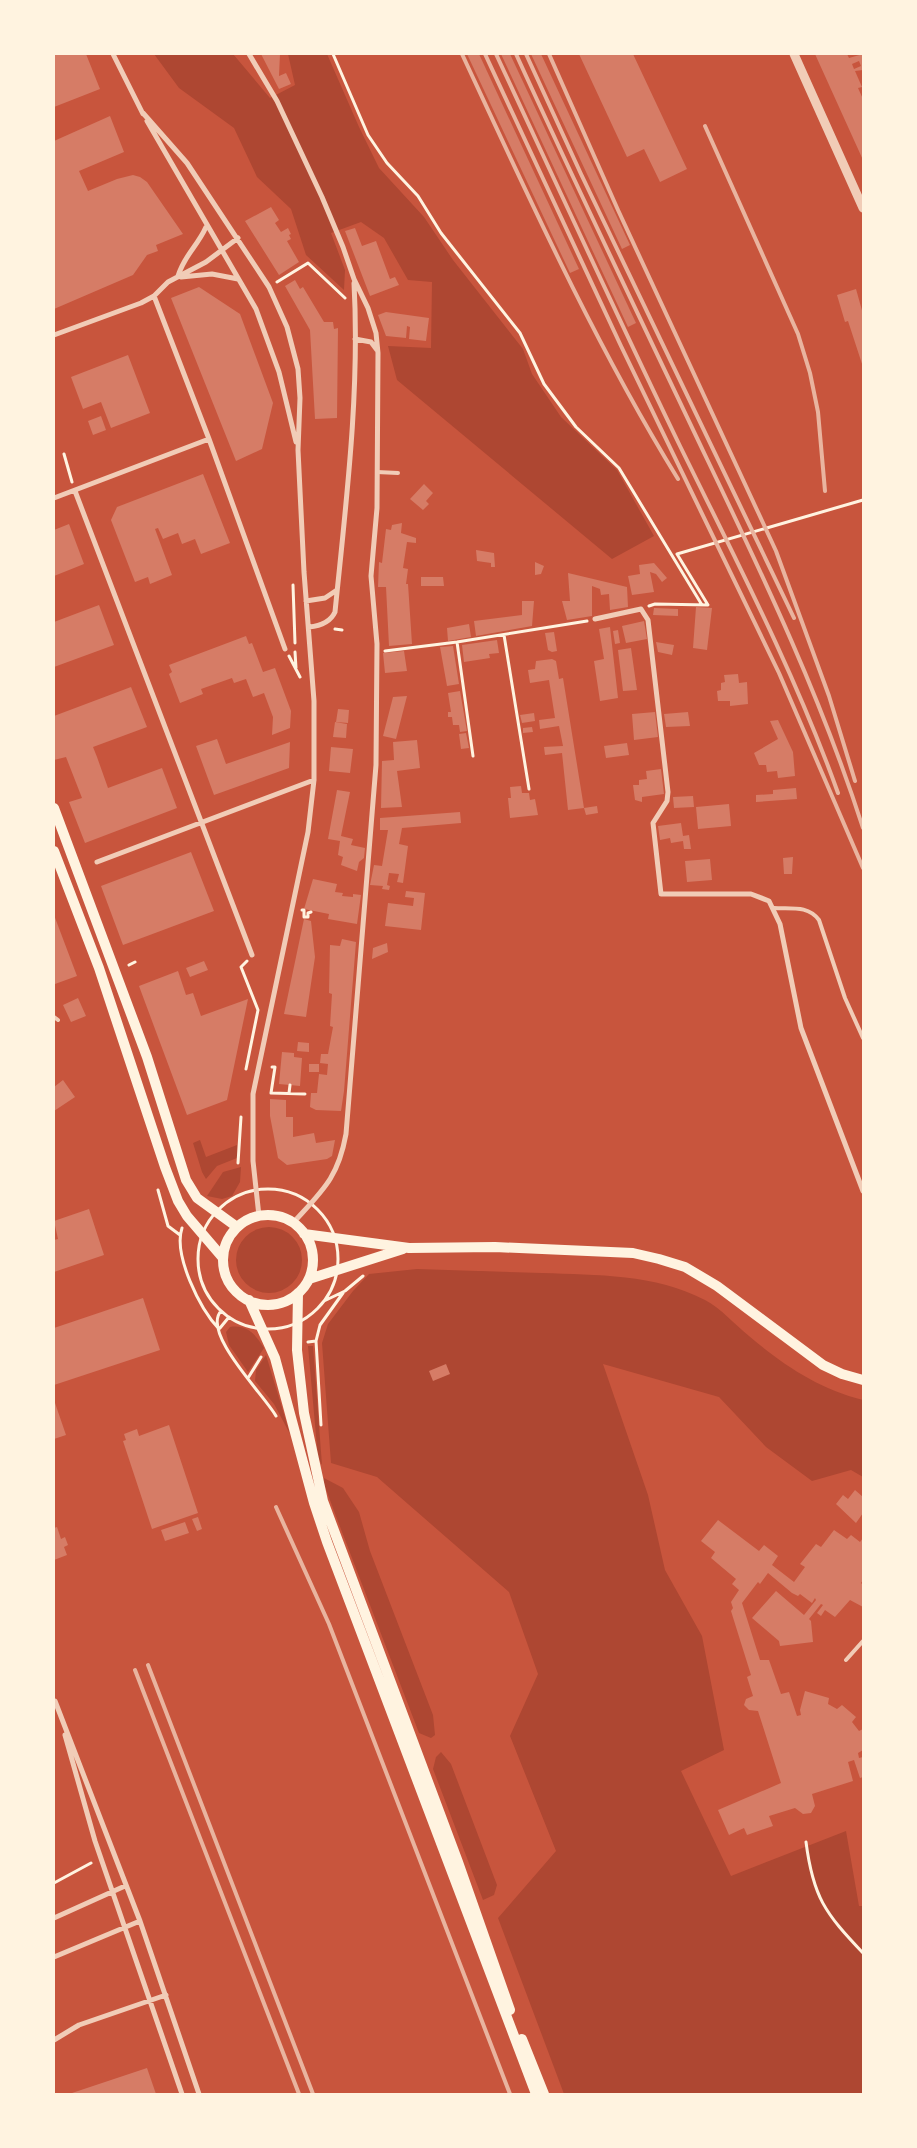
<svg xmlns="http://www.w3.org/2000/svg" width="917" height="2148" font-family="'Public Sans',sans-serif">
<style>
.green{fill:#ae4732}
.building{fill:#d67c66;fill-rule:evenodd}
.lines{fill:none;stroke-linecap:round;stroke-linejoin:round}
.path{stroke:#fff3e0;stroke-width:3}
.service{stroke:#f1ccb7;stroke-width:4}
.minor{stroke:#f1ccb7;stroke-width:5}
.tertiary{stroke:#f1ccb7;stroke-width:9}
.secondary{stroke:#fff3e0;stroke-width:10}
.rail{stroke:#e9b49f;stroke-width:4}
</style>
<rect width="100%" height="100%" fill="#c8553d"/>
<path class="green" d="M154 54H233L270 98 295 85 288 54H327L359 127 379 168 424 217 453 260 523 349 532 374 561 417 617 470 654 536 612 559 397 380 388 346 431 348 432 282 408 280 384 238 361 222 331 233 345 270 344 290 306 255 291 209 257 177 234 128 179 88Z
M200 1140 206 1157 237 1145V1158L217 1166 206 1179 202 1172 193 1143Z
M241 1167 240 1182 232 1196 222 1199 207 1196 223 1172Z
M236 1260a33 33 0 1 1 66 0a33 33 0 1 1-66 0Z
M417 1269C459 1270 501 1272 542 1273 597 1275 655 1274 705 1300 721 1308 735 1325 749 1336 783 1365 819 1389 863 1400V1477L851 1470 812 1481 766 1447 719 1397 603 1364 648 1495 665 1570 702 1636 724 1750 681 1771 731 1876 846 1831 859 1906H863V2094H564L498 1918 556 1851 510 1736 538 1674 509 1592 377 1477 331 1463 322 1343 328 1324 353 1291 369 1274Z
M230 1327C247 1324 256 1335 264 1348L248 1372 229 1345 226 1332Z
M308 1346H313L322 1465 318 1458Z
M266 1355 290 1434 274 1404 255 1381 256 1370Z
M324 1478 343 1488 359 1512 370 1551 433 1715 435 1735 431 1738 419 1733 334 1511 323 1481Z
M441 1752 451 1764 497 1885 494 1895 483 1900 433 1769 436 1757Z"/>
<path class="building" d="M54 54H86L100 89 54 107Z
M261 54H280L279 76 286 73 291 84 279 89Z
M467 54H479L579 269 570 273Z
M501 54H510L636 323 628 327Z
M531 54H541L630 245 622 249Z
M579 54H633L687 169 660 182 644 149 627 157Z
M815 54H847L849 58 863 54V70L855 71 862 87 858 88 863 99V160ZM859 61 861 66 854 69 852 64Z
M110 116 124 152 79 171 88 191 117 179 133 175 140 177 147 182 183 234 156 245 158 251 147 255 133 275 54 309V141Z
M271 207 279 220 275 223 281 232 288 228 291 234 289 235 291 239 287 241 299 262 279 275 245 221Z
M355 228 362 246 376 241 390 279 395 277 399 285 370 296 345 231Z
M295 280 300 289 303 287 324 322H333L334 329 338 328 337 418 315 419 310 330 285 286Z
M199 287 240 314 273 403 262 449 236 461 171 298Z
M856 289 863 314V367L848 321 845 322 837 295Z
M386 312 429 318 426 341 409 339 410 327 407 326 406 338 386 336 378 315Z
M128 355 150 413 111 428 101 402 83 409 71 377Z
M101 416 106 430 93 435 88 421Z
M203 474 230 543 201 554 195 539 182 544 178 533 163 539 158 528 155 529 172 575 150 584 148 577 135 582 111 520 117 507Z
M424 484 433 493 426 501 429 504 423 510 410 499Z
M402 523 401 533 416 538V543L407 542 403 568 408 569 406 584H408L412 644 389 646 386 587H378L379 562 382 563 386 529 391 530 392 525Z
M69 524 84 564 54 576V530Z
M476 550 494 553 495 567H491V563L477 561Z
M535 562 544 566 541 574 535 575Z
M654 563 667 578 662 582 656 574 650 572 654 592 632 595 628 576 640 574 639 565Z
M568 573 627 587 628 607 610 610 609 594 601 595 600 589 592 586V616L567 620 562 601H570Z
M421 577H443L444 586H421Z
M522 601H534L532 626 476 636 474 621 522 615Z
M99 605 114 645 54 667V622Z
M696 607 712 608 707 650 693 648Z
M654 608 678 609V616L653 615Z
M644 621 647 639 626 643 622 626Z
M469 624 471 637 448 641 447 628Z
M610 627 618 698 600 701 594 661 604 659 599 629Z
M618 630 620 643 615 644 613 631Z
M554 632 557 651 552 652 548 650 545 633Z
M246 636 249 644 252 643 263 672 275 668 291 711 290 728 272 735 273 717 264 693 253 697 246 679 234 683 232 678 201 689 203 694 180 703 169 674 172 672 169 665Z
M497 640 499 653 489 654 490 658 464 662 462 645Z
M656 642 674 645 672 655 658 652Z
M453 646 459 684 447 686 440 647Z
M631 648 637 690 623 691 618 650Z
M404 651 407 671 385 673 383 653Z
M552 659 556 661 559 679 563 678 584 808 597 806 598 813 586 815 584 808 568 810 562 753 545 755 544 747 563 746 559 726 540 729 539 720 555 718 549 680 530 683 528 670 535 669 536 661Z
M738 674 739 683 747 682 748 704 730 706V701H718L717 691 721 690V683L725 682 724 675Z
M131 687 147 727 93 747 97 757 108 788 162 768 177 808 85 843 69 802 82 798 66 757 54 760V716Z
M460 691 467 731 460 732 459 725H453L452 717H448V712H451L448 693Z
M407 696 396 739 383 736 393 697Z
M338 709 349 710 348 723 336 722Z
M655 712 658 737 634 740 632 714Z
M688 712 690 726 666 727 664 714Z
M534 713 535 721 522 723 520 715Z
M778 720 793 752 795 776 778 778 777 771 767 772 766 765H759L754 753 778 739 770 721Z
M335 722 347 724 346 738 333 737Z
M532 727 533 732 523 733V728Z
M466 733 469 748 461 749 459 734Z
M217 739 226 764 290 742 289 768 214 795 196 746Z
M417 740 420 768 397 771 402 807 381 808 382 761 394 760 393 742Z
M627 743 629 755 606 758 604 746Z
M331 747 353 749 350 773 329 771Z
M661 769 664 794 642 797V802L635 800 633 785H639V780L647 779 646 771Z
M521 786 522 793H529L530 800 535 799 538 815 510 818 508 798H511L510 787Z
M796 788 797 799 756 802V795L773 794V790Z
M337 790 350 792 341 836 353 839 351 845 365 848 364 858 359 862 357 871 341 865 343 857 338 855 340 841 328 839Z
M693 796 694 807 674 808 673 797Z
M729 804 731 826 698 829 696 807Z
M460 812 461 823 402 828 399 844 408 846 403 883 397 882 399 874 389 873 387 885 390 886 389 890 382 889 383 886 370 885 374 865 382 866 388 830H380V818Z
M681 823 683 836 689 835 691 849H684L683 841 671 843 670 838 660 840 658 826Z
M191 852 214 911 123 945 101 886Z
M793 857 792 874H784L783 858Z
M710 859 712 880 687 882 685 861Z
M313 879 337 884 335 892 343 893 342 896 353 897V894L361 895 357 924 328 919 329 914 304 909Z
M406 891 425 893 421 930 385 926 388 903 413 906 414 898 405 897Z
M54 915 77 976 55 984 54 983Z
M304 919 311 921 315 957 306 1017 284 1014Z
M342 939 356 942 344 1091 341 1111 316 1110 310 1107 311 1093H317L319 1074 327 1075 328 1064 320 1063 321 1054H328L333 1027 330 1026 332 994 329 993 330 945 340 946Z
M387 943 388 952 372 959 373 948Z
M204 961 208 970 190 977 186 968Z
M178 971 186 995 193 993 201 1016 248 999 227 1100 187 1115 139 986Z
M78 998 86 1016 71 1022 63 1005Z
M298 1042 309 1043V1052L297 1051Z
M282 1052 294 1053V1057L302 1058 300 1086 279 1084Z
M309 1064H319V1072H309Z
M63 1080 75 1097 54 1111V1087Z
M270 1099 286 1100V1117H293V1137L314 1133 316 1143 335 1140 332 1156 327 1159 287 1165 278 1158 270 1116Z
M89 1209 104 1255 54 1272V1240L58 1239 54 1221Z
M143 1298 160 1350 54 1385V1328Z
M446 1364 450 1374 433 1381 429 1371Z
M54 1400 66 1435 54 1439Z
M169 1425 198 1513 152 1529 123 1441 126 1440 124 1434 137 1429 139 1436Z
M855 1490 863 1497V1513L856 1523 836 1504 843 1495 848 1499Z
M198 1517 202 1529 197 1531 192 1519Z
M718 1520 759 1551 764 1545 778 1556 772 1565 794 1582 805 1567 800 1564 816 1544 821 1547 834 1530 847 1539 851 1535 860 1542 863 1538V1580L861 1583 863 1585V1607L850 1600 835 1617 825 1610 821 1616 817 1613 823 1605 821 1604 809 1619 811 1621 813 1642 780 1646 779 1641 752 1618 776 1591 804 1615 816 1600 815 1598 812 1603 800 1594 798 1596 792 1593 768 1573 760 1584 758 1582 742 1603 760 1660H769L781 1694 789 1692 797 1716 801 1715 800 1710 805 1691 829 1698 828 1704 837 1709 842 1705 856 1717 852 1722 859 1731 863 1729V1750L858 1753 859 1758 863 1757V1777L860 1778 854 1760 848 1762 853 1781 812 1794 815 1806 811 1813 803 1814 795 1808 769 1816 773 1826 747 1835 744 1828 729 1835 718 1810 781 1783 758 1711 749 1710 744 1705 746 1699 753 1696 747 1677 751 1675 731 1611 733 1608 731 1602 739 1590 732 1584 736 1579 711 1558 715 1552 701 1541Z
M185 1522 189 1533 165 1541 161 1530Z
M57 1527 61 1539 65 1537 68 1545 64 1547 67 1555 54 1560V1528Z
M147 2068 156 2094H69Z"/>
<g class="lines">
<path class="path" d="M333 54 368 135 387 163 418 196 441 233 520 333 544 384 576 427 619 468 702 605
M277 282 308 263 345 298
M64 454 72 482
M293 585 295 643
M649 606 655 604 708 605 677 554 863 500
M335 629 342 630
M504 635 529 789
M457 642 473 756
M385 651 457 642 587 621
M295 652 296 668
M289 656 300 677
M302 910H304V917H308V913L311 912
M129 965 135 962
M272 1067H275L271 1093 305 1094
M246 1069 258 1010 241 967 247 961
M289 1093 290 1085
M238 1163 241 1117
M198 1259a70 70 0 1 1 140 0a70 70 0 1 1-140 0Z
M158 1190 168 1226 180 1235
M182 1228C173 1255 200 1309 219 1329
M324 1301 345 1291 363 1276
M221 1311C201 1333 265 1396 276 1416
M220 1328 229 1317
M316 1341 321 1425
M308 1342 316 1341 320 1325 343 1293
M248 1378 261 1357
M806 1842C813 1897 825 1913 863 1953
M54 1883 91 1863"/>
<path class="service" d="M377 472 398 473
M774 908C791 909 808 905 819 920L845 998 863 1038
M54 1017 58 1020
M846 1660 863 1641"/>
<path class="minor" d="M113 54 143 114
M249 54 277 101 322 197 343 247 354 279 368 308 376 333 378 353 377 508 371 576 377 644 376 765 346 1134C338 1178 323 1190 293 1223
M143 113 187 163 269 287 287 327 298 369 300 398 298 450 304 572 314 701V780L308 832 253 1094V1161L259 1216
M147 121 256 309 279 372 296 442
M178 276C185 254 197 247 206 227
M181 277 212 274 238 279
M154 296 209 439 285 649
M54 335 141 303 154 296 168 282 206 262 238 238
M355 339 371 342 377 350
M75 491 252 955
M54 498 209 439
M306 601 325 598 337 590
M595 619 641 609 648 620 668 792 667 801 653 823 661 894H751L769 901 780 924 801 1028 863 1191
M309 627C320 626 330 623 335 612 346 503 360 392 354 283
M97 862 314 780
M55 1701 140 1921 199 2094
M65 1735 95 1841 182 2094
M54 1918 125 1886
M54 1957 140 1921
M54 2040 79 2025 166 1995"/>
<path class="tertiary" d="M794 54 863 208"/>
<path class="secondary" d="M54 808 147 1057 186 1180 197 1198 237 1227
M54 851 99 968 165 1167 178 1201 187 1216 223 1258
M223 1260a45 45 0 1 1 90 0a45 45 0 1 1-90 0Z
M304 1234 409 1248 495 1247 633 1253 659 1259 685 1267 717 1286 823 1365 842 1374 863 1380
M309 1279 403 1249
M298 1293 297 1350 304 1413 323 1501 458 1862 510 2010
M249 1300 275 1358 314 1503 327 1542 536 2094
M522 2039 544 2094"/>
<path class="rail" d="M462 54C529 198 595 344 678 479
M485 54 621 346 779 673 863 868
M496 54C557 185 617 316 680 446 736 560 795 673 838 793
M516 54C578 190 643 324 707 459 765 580 822 700 863 828
M526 54 581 174 794 618
M549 54 618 210 776 551 829 696 855 781
M705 126 798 334 810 373 818 412 825 491
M276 1507 329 1624 510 2094
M148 1665 313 2094
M135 1670 299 2094"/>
</g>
<rect width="917" height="2148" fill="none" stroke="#fff3e0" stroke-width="110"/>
</svg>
